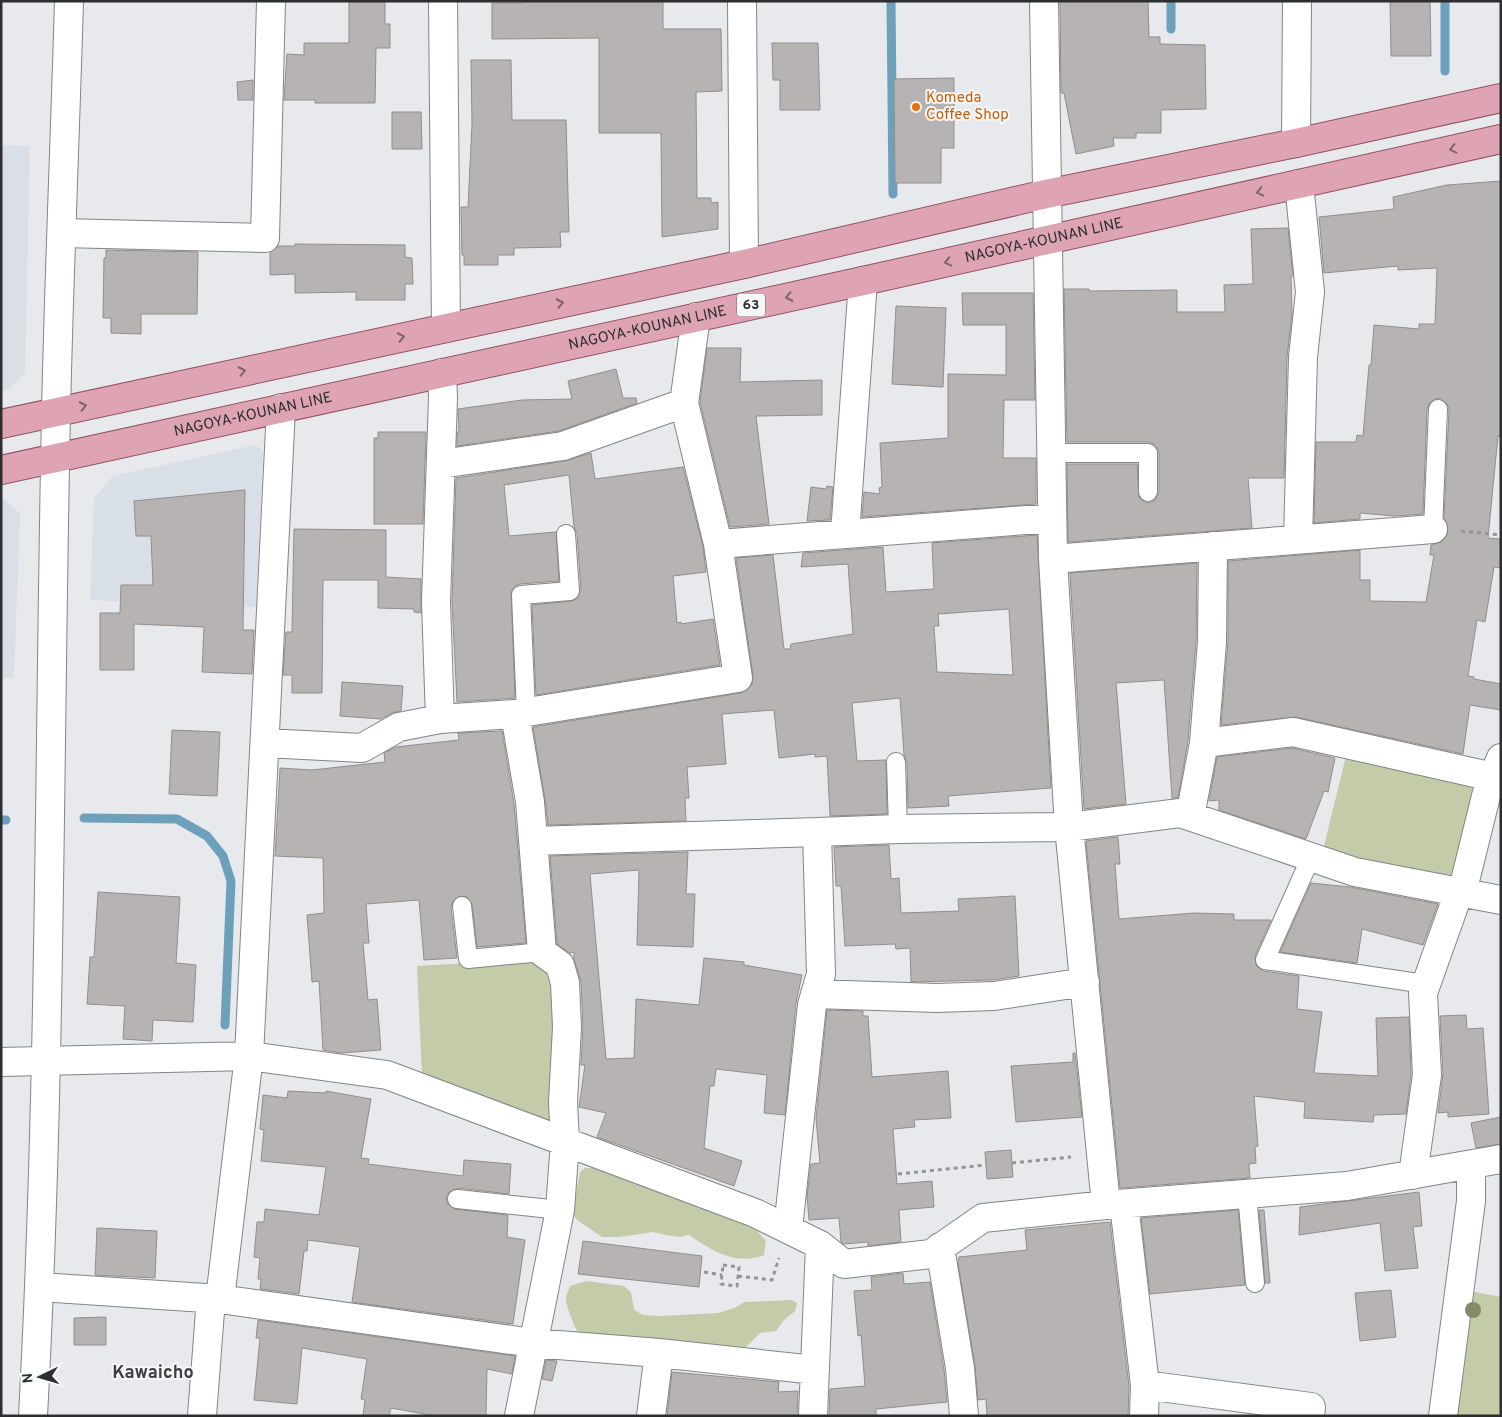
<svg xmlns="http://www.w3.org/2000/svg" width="1502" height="1417" font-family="Overpass,sans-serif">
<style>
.built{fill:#d8dfe7}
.green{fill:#c4cba8}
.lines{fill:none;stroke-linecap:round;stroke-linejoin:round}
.stream{stroke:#6da1bb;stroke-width:9}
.building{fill:#b7b3b3;stroke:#918e8d;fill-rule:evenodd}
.service-casing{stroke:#828486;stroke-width:20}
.minor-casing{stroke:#828486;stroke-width:30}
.tertiary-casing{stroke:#828486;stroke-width:30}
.primary-casing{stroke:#925465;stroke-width:30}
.path{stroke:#939496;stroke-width:3;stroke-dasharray:4 4;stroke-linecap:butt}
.service{stroke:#fff;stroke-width:18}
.minor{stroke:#fff;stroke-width:28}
.tertiary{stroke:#fff;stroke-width:28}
.primary{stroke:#dea4b4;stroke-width:28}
.tree{fill:#868a6b}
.oneway{stroke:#7d636b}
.food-dot{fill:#e8710a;stroke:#f5f7f9;stroke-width:2}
.labels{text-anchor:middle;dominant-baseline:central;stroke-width:4;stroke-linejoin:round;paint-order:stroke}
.shield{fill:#f5f7f9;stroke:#696a6c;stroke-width:1}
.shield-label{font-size:14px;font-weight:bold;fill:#2d2e2f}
.food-label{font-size:15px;fill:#c56008;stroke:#f5f7f9;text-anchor:start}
.street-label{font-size:15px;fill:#2d2e2f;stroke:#f5f7f9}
.quarter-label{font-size:18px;font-weight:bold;fill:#3d3f41;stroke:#f5f7f9}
</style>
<rect width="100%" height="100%" fill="#e8e9ec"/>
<path class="built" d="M1 145 30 146 25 373 8 390 1 391Z
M255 445 263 451 256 607 90 600 94 498 113 476Z
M1 500H4L20 513 14 678H1Z"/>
<path class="green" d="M1347 752 1475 781 1457 877 1440 883 1323 850Z
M537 959 552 972 558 1128 422 1076 417 966Z
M585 1168H593L732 1218 757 1231 766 1241 764 1255C736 1266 712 1251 689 1235L680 1237 666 1235 653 1232 619 1237H602L577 1220 572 1213 580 1172Z
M586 1281 624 1286 631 1292 634 1310 643 1315 661 1316 718 1313 734 1308 745 1302 792 1300 797 1303 795 1311 784 1320 776 1331 760 1333 744 1349 580 1336C576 1331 565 1304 566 1298 566 1294 569 1290 570 1286Z
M1470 1291 1501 1297V1416H1455Z"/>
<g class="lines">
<path class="stream" d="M891 1 893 194
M1171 1V29
M1445 1V71
M84 818 177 819 207 836 223 856 231 881 225 1025
M1 820H6"/>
</g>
<path class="building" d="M522 1H663V29H721L722 91 696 92 697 198H711V203L718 202V229L662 237 661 133H599V38L492 39V3H522Z
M1060 1H1148L1149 37H1160V44L1205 45 1206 109 1161 110V133H1136V138H1113L1114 146 1076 154 1064 93H1061Z
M1390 1H1430L1431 56H1391Z
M349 2H385V24H390V48H376L375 103H315V100H284L287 54 304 55V43H349Z
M772 43H818L820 110H780V80H773Z
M471 60H511L512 120H566L569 232H560L561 247 514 248V255H498V265H464V255H462L461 207H468L472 124Z
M954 78V148H941V183H895L894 79Z
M253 80V100H238L237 82Z
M392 112H421L422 149H392Z
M1501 181V437L1498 436 1488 538 1501 539V568L1494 567 1485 622 1477 620 1468 676 1474 677V679L1501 684V710L1470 705 1463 754 1296 717 1221 725 1228 642V561L1360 550V580H1370V601L1426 602 1434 555H1430L1431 545 1441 542 1447 535 1448 527 1444 519 1449 409 1447 404 1439 398 1433 400 1429 404 1427 409 1423 514 1395 516 1360 513V519L1314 523 1316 442H1356L1357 435 1363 436 1369 365H1371L1374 325 1419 329V324H1435L1437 268 1398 270V266L1324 273 1319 217 1394 209 1393 197 1447 185Z
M1288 228 1293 276H1291L1292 314 1287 357 1284 478H1248L1252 528 1068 542 1067 464H1137L1139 497 1143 501 1148 503 1154 501 1159 492V453L1157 448 1154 444 1148 442H1067L1064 289H1089V291L1177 290V312H1225L1224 285 1253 284 1251 229Z
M295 244 405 245V257L412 258 413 284H405V300H356V292L295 293V274L270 275V252L278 246H295Z
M106 250 198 252 197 314H141V334L111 333V318H103L104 258H106Z
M962 293H1033L1035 400H1004L1003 458H1036V504L862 517 864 492 880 494 879 488 882 487 880 443 948 438V374L1006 375V325H963Z
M896 306 946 308 943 387 892 384Z
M707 348H741L740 382 822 380V415L756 416 769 524 730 527 700 402Z
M616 369 623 398H636L637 403 559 431 457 446V432H459L458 409 522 400 572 399 568 381Z
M378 432H426L423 524H374V438H378Z
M591 453 595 479 683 467 703 547 706 572 673 576 677 623 681 622V624L713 619 720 665 536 695 532 605 571 601 576 599 581 591 577 533 574 527 569 475 504 485 509 536 556 532 559 581 520 584 515 586 511 591 515 698 457 702 452 602 456 478 565 461Z
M827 486 833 487 830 520 807 521 811 487 826 489Z
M245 490 243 630H254L252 674 202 672 204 627 134 624V670H100V613H120L121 585H153L151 536H136L134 501Z
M294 529 386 530V577L421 579V613L414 612V609L378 608V580H323L322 693H292V675H283L286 632H292Z
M1037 535 1051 788 948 796 949 806 908 808 907 762 904 755 900 698 852 703 857 761 886 760 887 814 830 816 827 756 815 757V754L779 758 774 710 722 714 726 764 687 767 689 798H685L686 821 548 825 545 799 533 727 740 693 747 690 752 684 753 676 736 558 773 555 784 649H790L791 644 853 634 848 564 801 567 803 553 883 547 886 592 934 589 932 543ZM1009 609 1013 675 937 672 934 626H939L938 614Z
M1197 563 1196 641 1188 741 1178 798H1172L1164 680 1116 683 1126 804 1084 809 1070 573Z
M342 682 403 686 401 711 392 713 381 719 340 716Z
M172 730 220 732 217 796 169 794Z
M502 731 514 804 526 943 477 947 472 904 467 897 460 896 453 901 451 907 457 958 424 960 419 900 366 904 369 943H363L368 1000 377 999 381 1050 341 1053 323 1050 319 981 312 982 307 915 324 913 323 858 275 856 280 768 312 770 385 762 384 753 396 747 459 740 458 733Z
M1292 748 1335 758 1328 792 1324 791 1306 839 1219 810V800L1209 801 1217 757Z
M1118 837 1120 864H1115L1119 919 1194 913 1234 914V920H1271L1255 956 1256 965 1263 971 1299 976 1297 1009 1322 1012 1314 1073 1378 1076 1376 1018 1409 1017 1411 1074 1406 1114 1374 1115 1373 1122 1304 1118 1305 1102 1254 1096 1258 1146 1255 1147 1256 1163 1249 1164 1250 1178 1120 1188 1086 841Z
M889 845 891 879 899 878 901 913 959 911 958 899 1015 896 1019 976 993 980 911 982 910 948 896 949 895 944 845 946 841 886H836L834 847Z
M688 852 686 894H695L693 947 637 945 639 870 590 874 606 1059 634 1058 636 999 699 1005 704 958 744 962V965L802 975 796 1003 785 1115 764 1113 767 1075 716 1069 714 1086H710L704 1148 742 1161 734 1186 597 1137 606 1113 579 1107 585 1065H581L583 1026 581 982 574 959V952L570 953 557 944 550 856Z
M1311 883 1350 887 1438 904 1423 945 1362 929 1357 963 1280 952Z
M98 892 180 897 176 963 196 965 193 1022 153 1020 152 1041 123 1039 125 1006 87 1004 90 957H94Z
M827 1010 863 1011V1016H868L872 1077 948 1071 951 1118 914 1120 915 1127 893 1129 897 1184 932 1181 934 1207 899 1210 901 1242 868 1246V1242L844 1244 841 1242 839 1218 809 1220 807 1196 811 1164 820 1163 816 1118Z
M1466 1015 1467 1029 1483 1028 1489 1114 1448 1117V1112L1438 1113 1443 1074 1440 1016Z
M1073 1053H1075L1082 1117 1016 1122 1011 1066 1073 1062Z
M288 1091 326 1093V1091L371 1099 361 1158 369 1159 368 1164 463 1176 464 1160 511 1164 509 1194 458 1188 449 1192 446 1198 448 1204 455 1209 508 1215 507 1237 525 1240 513 1324 352 1302 360 1247 308 1240 307 1251H304L299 1294 260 1289 261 1279H258L260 1258 254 1257 257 1222H264L265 1209 319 1215 326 1167 261 1161 264 1130 260 1129 263 1095 287 1098Z
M1501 1117V1144L1476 1148 1471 1123Z
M1011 1150 1013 1177 987 1179 985 1152Z
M1419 1192 1422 1226 1413 1227 1418 1268 1385 1271 1380 1223 1299 1235 1300 1207Z
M1238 1210 1245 1285 1150 1294 1141 1218Z
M1259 1210H1264L1270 1283H1265Z
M1110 1222 1129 1386 1128 1416H987L986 1399 978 1400 975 1366 958 1263 959 1257 1027 1250 1025 1230Z
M97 1228 157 1231 155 1278 95 1275Z
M583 1241 702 1256 699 1287 578 1274Z
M903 1273 904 1284 930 1282 944 1370 947 1402 876 1409V1416H829L830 1389 865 1386 861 1335 858 1336 854 1291 872 1290 871 1277Z
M1391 1290 1396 1337 1360 1341 1355 1293Z
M106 1317V1345H74V1318Z
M258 1320 515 1356 512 1374 487 1369 486 1416H436L391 1408 389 1416H363L365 1400 361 1399 367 1359 302 1348 297 1404 254 1400 260 1338H256Z
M546 1360 557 1361 552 1381 542 1379Z
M672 1372 779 1382 778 1392 798 1391 797 1416H667Z"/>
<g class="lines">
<defs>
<path id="service" d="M1051 453H1148V492
M1433 529 1438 409
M526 712 521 595 570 591 566 534
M896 762 898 829
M1311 857 1265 960 1425 984
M462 906 468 959 542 952
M1247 1194 1255 1283
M457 1199 560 1210"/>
<path id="minor" d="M443 1 446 328
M742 1 744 264
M1044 1 1053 559 1069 827 1106 1205
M1296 143 1297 1
M62 233 265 238 271 1
M696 317 684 403 718 544
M441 464 563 446 684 403
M845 534 863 281
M1298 539 1303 357 1310 292 1299 184
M1053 559 1433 529
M515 714 530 802 542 952 560 965 565 983 567 1027 563 1102 565 1141 560 1210 519 1416
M440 719 436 602 443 398 442 373
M265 743 362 748 399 727 440 719 515 714 738 678 718 544 1052 518
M1204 743 1293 732 1493 777
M1190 816 1204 743 1212 642 1213 546
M533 841 817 832
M1462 893 1488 788 1501 758
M815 994 937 998 994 996 1085 982
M1 1062 249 1056 387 1075 755 1213 820 1245 844 1264 931 1254 983 1218 1106 1205 1347 1186 1501 1159
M1413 1175 1427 1075 1423 993 1459 892 1501 900
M1124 1204 1145 1385 1144 1416
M788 1229 812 1005 821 974 817 832 898 829 1069 827 1180 813 1355 872 1459 892
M940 1247 960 1368 964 1416
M40 1287 220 1299 533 1343 659 1353 815 1370
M220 1299 249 1056 281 408
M1145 1385 1311 1407 1310 1416
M202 1416 211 1298
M651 1416 659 1353
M813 1416 820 1245
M1443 1416 1471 1201V1165"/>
<path id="tertiary" d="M33 1416C51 1082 49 748 56 413 59 276 65 139 69 1"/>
<g id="primary">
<path d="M1 424 744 264 1046 194 1296 143 1501 98"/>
<path id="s1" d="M1 470 863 281 1501 139"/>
</g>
</defs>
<use href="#service" class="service-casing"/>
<use href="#minor" class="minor-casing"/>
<use href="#tertiary" class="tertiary-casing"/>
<use href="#primary" class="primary-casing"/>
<path class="path" d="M1461 531 1501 535
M1012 1163 1071 1157
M898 1174 986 1165
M723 1265 739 1267 737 1286 721 1284Z
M704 1272 722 1275
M738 1276 772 1280 779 1258"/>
<use href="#service" class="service"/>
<use href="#minor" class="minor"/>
<use href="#tertiary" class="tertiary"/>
<use href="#primary" class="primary"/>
</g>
<circle class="tree" cx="1473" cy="1310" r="8"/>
<defs><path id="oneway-chevron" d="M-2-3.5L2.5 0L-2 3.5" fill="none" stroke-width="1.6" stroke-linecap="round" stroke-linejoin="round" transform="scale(1.25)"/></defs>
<g class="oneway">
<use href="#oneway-chevron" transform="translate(1453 149) rotate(167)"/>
<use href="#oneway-chevron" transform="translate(1260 192) rotate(167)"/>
<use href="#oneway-chevron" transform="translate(948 262) rotate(167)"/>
<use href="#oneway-chevron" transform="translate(789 297) rotate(168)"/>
<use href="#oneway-chevron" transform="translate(560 303) rotate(-12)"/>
<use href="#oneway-chevron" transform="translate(401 337) rotate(-12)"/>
<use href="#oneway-chevron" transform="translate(242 371) rotate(-12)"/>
<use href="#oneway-chevron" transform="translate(83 406) rotate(-12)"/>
</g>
<circle class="food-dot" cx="916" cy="107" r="5"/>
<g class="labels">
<rect class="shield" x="737" y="293.5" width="28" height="23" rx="4"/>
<g class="shield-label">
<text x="751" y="305">63</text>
</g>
<g class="food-label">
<text x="926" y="98">Komeda<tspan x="926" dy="17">Coffee Shop</tspan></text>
</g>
<g class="street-label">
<text stroke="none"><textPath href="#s1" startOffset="1068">NAGOYA-KOUNAN LINE</textPath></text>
<text stroke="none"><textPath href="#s1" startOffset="662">NAGOYA-KOUNAN LINE</textPath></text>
<text stroke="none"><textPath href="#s1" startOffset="258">NAGOYA-KOUNAN LINE</textPath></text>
</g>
<g class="quarter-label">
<text x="153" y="1373">Kawaicho</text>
</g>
</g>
<rect width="1502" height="1417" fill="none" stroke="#2d2e2f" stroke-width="5"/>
<g transform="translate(40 1377) rotate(265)" stroke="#f5f7f9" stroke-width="4" paint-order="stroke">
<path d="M0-4L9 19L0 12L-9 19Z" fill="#2d2e2f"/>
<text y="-8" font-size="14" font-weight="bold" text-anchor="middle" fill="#2d2e2f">N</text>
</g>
</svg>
